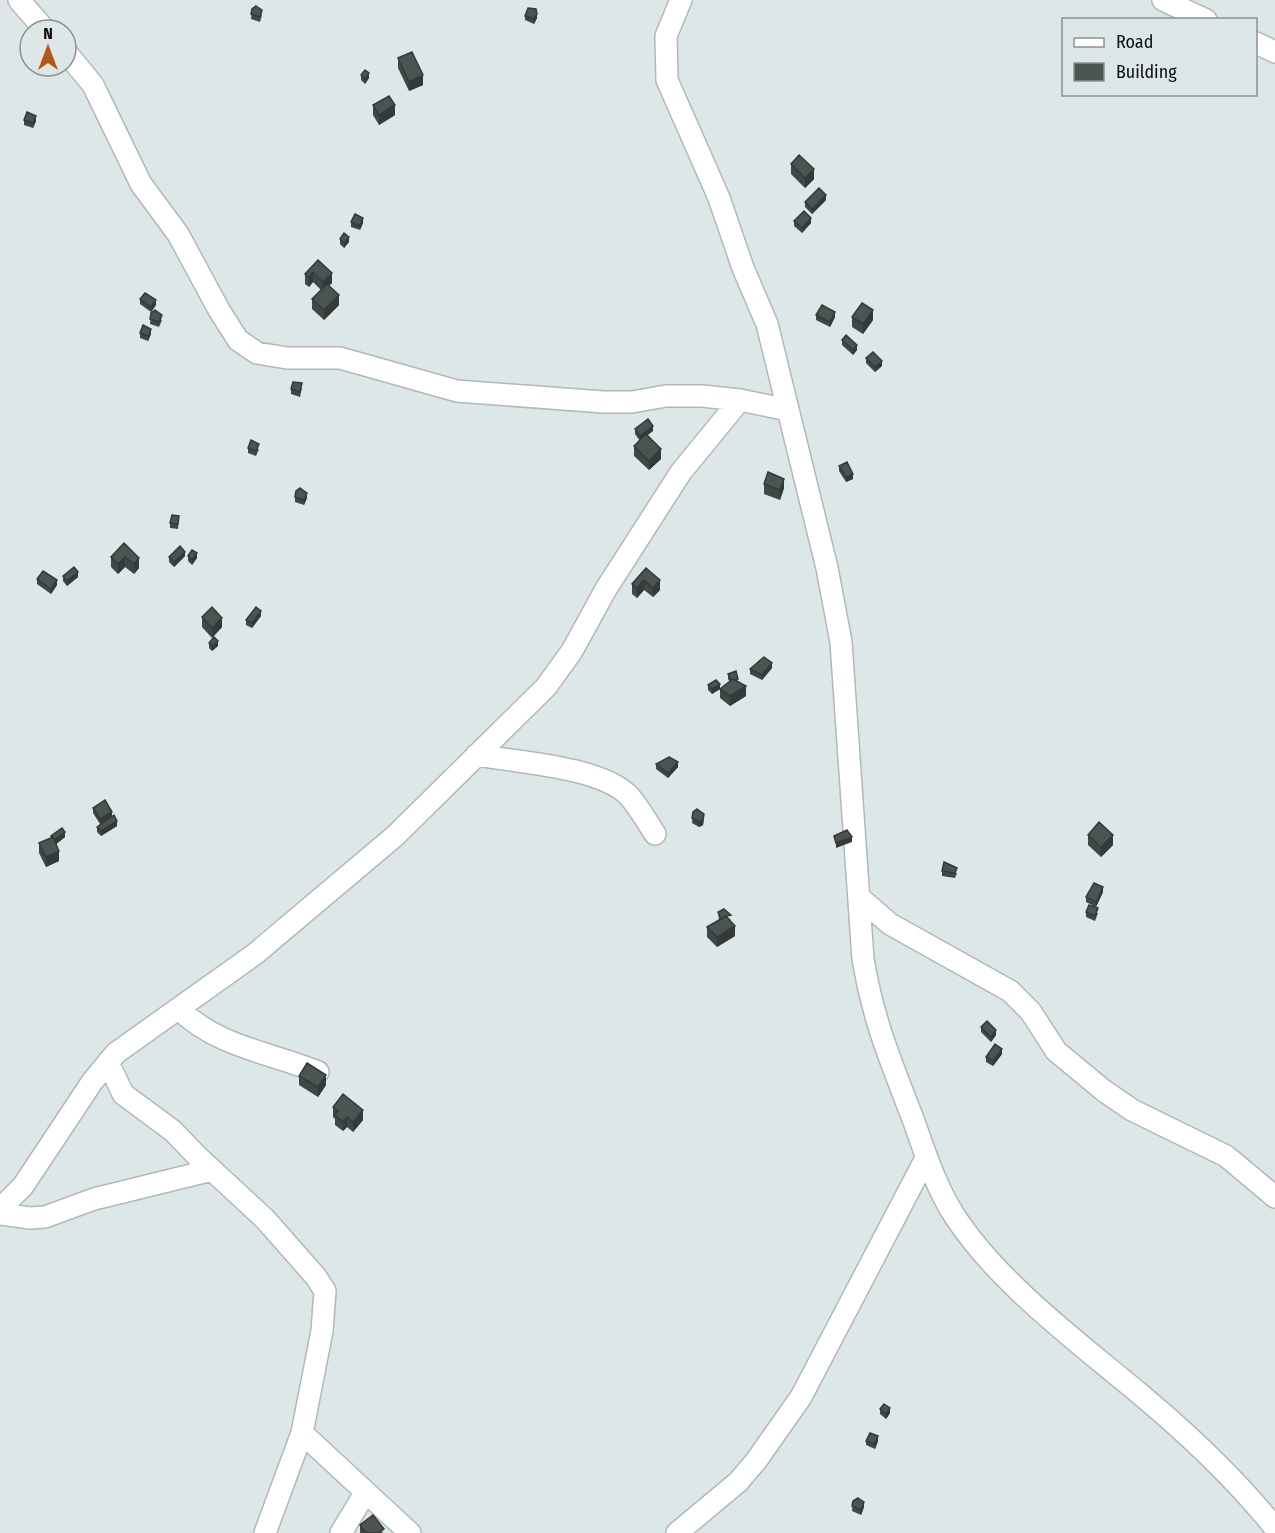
<svg xmlns="http://www.w3.org/2000/svg" width="1275" height="1533" font-family="'Fira Sans Condensed',sans-serif">
<style>
.lines{fill:none;stroke-linecap:round;stroke-linejoin:round}
.minor-casing{stroke:#b0b9b9;stroke-width:24}
.minor{stroke:#fff;stroke-width:21}
.wall{fill:#404747}
.shaded-wall{fill:#343a3a}
.building{fill:#4b5353;stroke:#343a3a;stroke-width:1.5}
</style>
<rect width="100%" height="100%" fill="#dee7e7"/>
<g class="lines">
<defs>
<path id="minor" d="M19 0 45 30
M681 0 666 36 667 80 719 198 743 268 767 324 827 568 841 642 863 959C873 1020 891 1062 913 1119 925 1152 935 1185 954 1215 997 1282 1079 1343 1140 1394 1189 1435 1235 1478 1275 1528
M1163 0 1206 20
M1256 43 1275 52
M66 52 93 85 141 184 178 234 219 310 238 340 257 353 287 358H340L457 391 603 402H632L666 396H702L740 400 788 410
M476 755C517 762 602 767 629 796 639 807 647 822 655 834
M860 898 890 924 1010 991 1031 1012 1056 1051 1103 1090 1132 1110 1226 1156 1275 1197
M179 1009C216 1046 271 1053 318 1072
M108 1062 123 1094 173 1131 198 1157 265 1219 316 1277 325 1291 322 1331 302 1433 265 1533
M0 1209 23 1186 92 1082 116 1053 255 954 395 836 546 687 572 651 606 589 681 472 740 400
M0 1214 30 1218 45 1217 94 1199 212 1170
M302 1433 410 1533
M341 1533 365 1493
M677 1533 738 1482 756 1461 801 1397 926 1158"/>
</defs>
<use href="#minor" class="minor-casing"/>
<use href="#minor" class="minor"/>
</g>
<path class="wall" d="M252 9 262 15 260 22 251 19Z
M525 16 537 18 534 24 525 20Z
M398 58 423 85 409 91 398 68Z
M361 75 369 78 365 84 361 80Z
M373 105 395 115 379 125 373 115Z
M24 120 36 121 33 128 24 125Z
M791 164 814 179 805 188 791 174Z
M826 200 812 214 805 207V202Z
M794 221 811 223 802 233 794 226Z
M351 222 363 223 360 230 351 227Z
M340 239 349 242 344 248 340 244Z
M318 260 332 283 329 285 339 305 324 320 312 309V299L321 290 313 282 309 287 305 284V274Z
M140 299 156 305 151 312 140 304Z
M151 313 162 320 159 327 150 324Z
M816 315 835 317 830 327 816 320Z
M852 317 873 320 863 334 852 327Z
M140 333 151 334 148 341 140 338Z
M842 340 857 350 853 355 842 345Z
M866 358 882 366 875 372 866 363Z
M302 388 300 397 291 394V389Z
M635 429 653 431 647 435 661 459 649 470 634 456V446L640 441 635 434Z
M248 448 259 449 256 456 248 453Z
M839 466 853 479 846 482 839 471Z
M764 484 784 488 780 500 764 494Z
M295 497 307 498 304 505 295 502Z
M179 516 178 529 170 528V523Z
M124 543 139 568 134 574 125 567 118 574 111 567V557Z
M185 556 174 567 169 562V557Z
M188 556 197 558 192 565 188 561Z
M646 568 660 590 653 597 644 590 637 598 632 594V584Z
M63 576 78 577 67 586 63 581Z
M37 579 57 585 51 594 37 584Z
M261 616 252 628 246 625V620Z
M202 617 222 627 212 638 202 627Z
M209 643 218 646 212 651 209 648Z
M772 668 762 680 750 674V669Z
M728 674 738 681 746 696 730 706 720 698V689L712 694 708 690V685L720 689 730 682 728 679Z
M656 764 678 767 668 778 656 769Z
M93 808 112 817 117 826 101 836 97 832V827L100 824 93 813Z
M693 812 704 819 703 825 699 827 692 823Z
M1088 835 1113 845 1101 857 1088 845Z
M51 836 65 837 56 844 59 861 46 867 39 853V843L51 838Z
M942 871 957 873 955 878 942 876Z
M1103 892 1096 907 1086 902V897Z
M718 912 731 920H730L735 936 717 947 707 937V927L719 920Z
M1086 912 1098 913 1095 921 1086 917Z
M981 1027 996 1035 991 1042 981 1032Z
M1002 1054 993 1066 986 1062V1057Z
M299 1076 326 1085 318 1097 299 1085Z
M333 1107 363 1120 353 1132 347 1127 343 1131 335 1125V1119L333 1117Z
M880 1409 890 1413 886 1419 880 1414Z
M866 1441H878L875 1449 866 1445Z
M853 1501 864 1507 861 1515 852 1511Z
M360 1525 384 1533H360Z"/>
<path class="shaded-wall" d="M537 14V18L534 24V19Z
M369 73V78L365 84V79Z
M423 75V85L409 91V82Z
M395 105V115L379 125V115Z
M36 116V121L33 128V123Z
M814 169V179L805 188V178Z
M826 195V200L812 214V209Z
M363 218V223L360 230V226Z
M811 218V223L802 233V228Z
M349 237V242L344 248V243Z
M313 272V282L309 287V277Z
M332 273V283L323 292V282Z
M339 295V305L324 320V310Z
M156 300V305L151 312V307Z
M873 310V320L863 334V324Z
M835 312V317L830 327V322Z
M151 329V334L148 341V336Z
M857 345V350L853 355V350Z
M882 361V366L875 372V367Z
M653 426V431L640 441V436Z
M661 449V459L649 470V461Z
M853 474V479L846 482V477Z
M784 479V488L780 500V490Z
M307 493V498L304 505V500Z
M185 552V556L174 567V562Z
M197 553V558L192 565V560Z
M125 557V567L118 574V564Z
M139 558V568L134 574V564Z
M78 572V577L67 586V581Z
M57 580V585L51 594V589Z
M644 580V590L637 598V588Z
M660 580V590L653 597V588Z
M261 611V616L252 628V623Z
M222 618V627L212 638V628Z
M218 641V646L212 651V646Z
M772 663V668L762 680V675Z
M720 684V689L712 694V689Z
M746 686V696L730 706V696Z
M678 762V767L668 778V773Z
M112 812V817L100 824V819Z
M704 814 703 825 699 827V822Z
M117 821V826L101 836V831Z
M65 832V837L54 846V841Z
M1113 835V845L1101 857V847Z
M852 837V842L836 848V843Z
M59 851V861L46 867V857Z
M1103 887V892L1096 907V902Z
M735 926V936L717 947V937Z
M996 1030V1035L991 1042V1037Z
M1002 1049V1054L993 1066V1061Z
M326 1075V1085L318 1097V1087Z
M363 1110V1120L353 1132V1122Z
M347 1117V1127L343 1131V1122Z
M890 1408V1413L886 1419V1414Z
M878 1436V1441L875 1449V1444Z
M864 1502V1507L861 1515V1510Z"/>
<path class="building" d="M256 6 262 10 260 17 251 14 252 9Z
M528 8 536 9 537 14 534 19 525 16Z
M412 52 423 75 409 82 398 58Z
M365 70 369 73 365 79 361 75Z
M389 96 395 105 379 115 373 105Z
M27 112 36 116 33 123 24 120Z
M799 155 814 169 805 178 791 164Z
M819 188 826 195 812 209 805 202Z
M804 211 811 218 802 228 794 221Z
M355 214 363 218 360 226 351 222Z
M344 233 349 237 344 243 340 239Z
M318 260 332 273 323 282 313 272 309 277 305 274Z
M327 284 339 295 324 310 312 299Z
M145 293 156 300 151 307 140 299Z
M862 303 873 310 863 324 852 317Z
M822 305 835 312 830 322 816 315Z
M155 310 162 315 159 322 150 319 151 313Z
M143 325 151 329 148 336 140 333Z
M846 335 857 345 853 350 842 340Z
M873 352 882 361 875 367 866 358Z
M293 382 302 383 300 392 291 389Z
M648 419 653 426 640 436 635 429Z
M646 434 661 449 649 461 634 446Z
M251 440 259 444 256 451 248 448Z
M847 462 853 474 846 477 839 466Z
M768 472 784 479 780 490 764 484Z
M300 488 307 493 304 500 295 497 296 491Z
M172 515 179 516 178 524 170 523Z
M124 543 139 558 134 564 125 557 118 564 111 557Z
M180 546 185 552 174 562 169 557Z
M192 550 197 553 192 560 188 556Z
M74 567 78 572 67 581 63 576Z
M646 568 660 580 653 588 644 580 637 588 632 584Z
M43 571 57 580 51 589 37 579Z
M212 607 222 618 212 628 202 617Z
M256 607 261 611 252 623 246 620Z
M214 637 218 641 212 646 209 643Z
M764 657 772 663 762 675 750 669Z
M736 671 738 679 735 680 733 679 731 680 728 674Z
M733 679 746 686 730 696 720 689Z
M716 680 720 684 712 689 708 685Z
M669 757 678 762 668 773 656 764Z
M105 800 112 812 100 819 93 808Z
M697 809 704 814 703 820 699 822 692 818 693 812Z
M114 815 117 821 101 831 97 827Z
M1099 822 1113 835 1101 847 1088 835Z
M62 828 65 832 54 840 53 837H51V836Z
M847 830 852 837 836 843 834 836Z
M53 837 59 851 46 857 39 843Z
M944 862 957 868 955 873 942 871Z
M1094 883 1103 887 1096 902 1086 897Z
M1089 905 1098 908 1095 916 1086 912Z
M724 909 731 915 727 916H726L721 919 718 912Z
M726 916 735 926 717 937 707 927Z
M987 1021 996 1030 991 1037 981 1027Z
M995 1044 1002 1049 993 1061 986 1057Z
M307 1063 326 1075 318 1087 299 1076Z
M343 1094 363 1110 353 1122 347 1117 343 1122 335 1115 338 1111 333 1107Z
M884 1404 890 1408 886 1414 880 1409Z
M870 1433 878 1436 875 1444 866 1441Z
M858 1498 864 1502 861 1510 852 1506 853 1501Z
M373 1515 384 1529 379 1533H366L360 1525Z"/>
<rect x="1062" y="18" width="195" height="78" fill="#dee7e7" stroke="#8a9191" stroke-width="1.5"/>
<rect x="1074" y="38" width="30" height="9" fill="#ffffff" stroke="#8a9191" stroke-width="1.5"/>
<text x="1116" y="48" font-size="18" fill="#0c0f0f">Road</text>
<rect x="1074" y="63" width="30" height="18" fill="#4b5353" stroke="#8a9191" stroke-width="1.5"/>
<text x="1116" y="78" font-size="18" fill="#0c0f0f">Building</text>
<g transform="translate(48 48)"><circle r="28" fill="#dee7e7" stroke="#8a9191" stroke-width="1.5"/>
<path d="M0-4.5L10 22L0 15L-10 22Z" fill="#b75715"/>
<text y="-9" font-size="16" font-weight="bold" text-anchor="middle" fill="#0c0f0f">N</text>
</g>
</svg>
